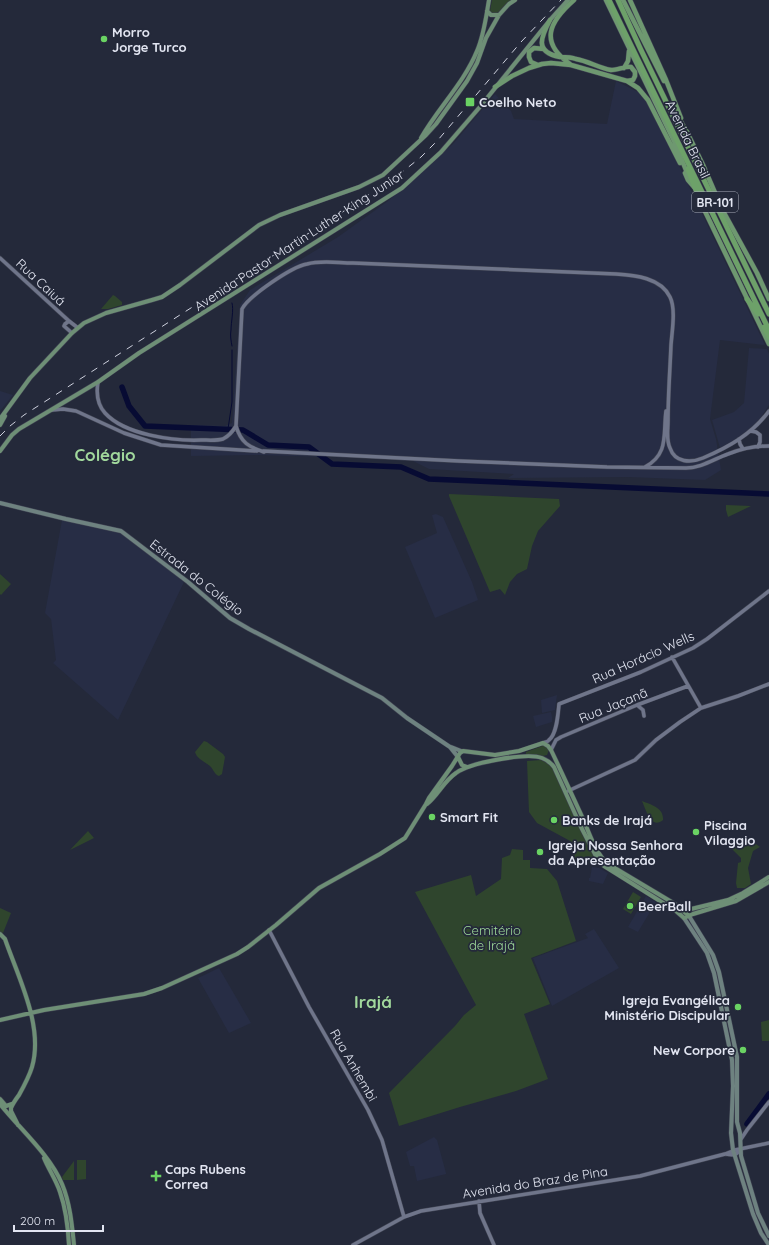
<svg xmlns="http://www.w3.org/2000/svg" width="769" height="1245" font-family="Quicksand,sans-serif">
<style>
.built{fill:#272d45}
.green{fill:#2f452d}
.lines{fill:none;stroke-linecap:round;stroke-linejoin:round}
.stream{stroke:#070b33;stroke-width:1}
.river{stroke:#070b33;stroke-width:5.5}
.tertiary-casing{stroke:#404453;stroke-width:4.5}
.secondary-casing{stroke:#404453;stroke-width:5}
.primary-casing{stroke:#404453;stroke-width:5}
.trunk-casing{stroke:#404453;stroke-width:5.5}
.motorway-casing{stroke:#404453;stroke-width:6}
.tertiary{stroke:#6f758a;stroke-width:3.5}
.secondary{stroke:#6e8280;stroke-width:4}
.primary{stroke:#6e8f76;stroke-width:4}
.trunk{stroke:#6e9870;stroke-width:4.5}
.motorway{stroke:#6da169;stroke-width:5}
.rail{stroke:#ced1de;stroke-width:1;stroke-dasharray:7 7;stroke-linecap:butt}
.poi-dot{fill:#6ad363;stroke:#24293a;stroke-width:1.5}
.labels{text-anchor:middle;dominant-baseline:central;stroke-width:3.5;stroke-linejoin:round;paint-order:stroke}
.shield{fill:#24293a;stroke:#a9adba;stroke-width:1}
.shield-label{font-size:12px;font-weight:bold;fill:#e2e5f1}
.poi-label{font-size:13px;font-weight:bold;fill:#e2e5f1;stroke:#24293a;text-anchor:start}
.street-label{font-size:13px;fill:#e2e5f1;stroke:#24293a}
.park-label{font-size:13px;fill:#9ed998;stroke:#24293a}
.district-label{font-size:17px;font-weight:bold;fill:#a1d89c;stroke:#24293a}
</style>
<rect width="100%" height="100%" fill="#24293a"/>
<path class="built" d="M616 81 640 93 650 105 765 345 720 340 710 419 716 439 721 470 705 480 629 477 508 478 514 474 429 469 413 461 368 458 257 455 191 456V425L225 426 232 423 240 305 250 290 338 237 388 201 453 144 495 94 511 111 514 119 607 124Z
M749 348 767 349 769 354V405L756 425 734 441 720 448 712 420 734 412 744 403Z
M0 391 13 395 0 411Z
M436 514 443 517 472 582 478 600 435 618 405 547 437 533 432 515Z
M62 520 120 531 184 582 118 720 53 663 56 660 51 619 45 613Z
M557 695 555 710 542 713 541 700Z
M551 712 552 717V722L536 727 533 716Z
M592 867 599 868 608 873 603 884 589 881V878H590Z
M646 896 656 902 638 932 628 927Z
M594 929 619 968 552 1006 533 958 588 938 585 934Z
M219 968 251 1023 229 1033 198 978Z
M434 1137 437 1140 446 1173V1174L417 1181 414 1166H410L406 1152Z"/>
<path class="green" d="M492 0H511L494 16 490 11Z
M113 295 115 296 122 302V305L108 309H101Z
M449 494 559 499 560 506 538 531 532 546 527 569 517 574 510 582 505 595 500 589 490 592 449 496Z
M726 505 751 506 728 517 726 510Z
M0 574 11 584 1 595 0 594Z
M204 741 207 742 223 754 225 757 222 774 219 776C214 774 214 770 210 766 205 762 197 759 195 752Z
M545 745 549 750 547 755 543 756 526 755V752Z
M541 760 552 765 603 866 572 861V842L537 823 529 812 527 761Z
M642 801C652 805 664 808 663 820 651 830 646 810 642 801Z
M88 831 94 838 70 850Z
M732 837 745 845 749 839 760 847 753 851 748 868 751 884 745 888H737L736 883 738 863 741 862V858L727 844Z
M512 849 523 850V860H530V868L547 869 557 881 576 941 531 958 550 1004 524 1014 548 1079 516 1091 460 1107 399 1126 389 1093 455 1026 464 1015 476 1005 415 892 471 875 476 896 501 879 502 858 510 855Z
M633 892 641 897 631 914 623 909Z
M0 908 11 913 3 933 0 932Z
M769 1020V1041H762L761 1022Z
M77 1160H86V1179L77 1180Z
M74 1161V1180H63L62 1177Z"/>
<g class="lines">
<path class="stream" d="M232 303C234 309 231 323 231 330 230 335 231 341 232 346
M228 429 232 402V350"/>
<path class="river" d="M122 387 129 406 145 426 243 430 268 445 309 447 332 464 401 467 429 479 769 494
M747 1124 769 1094"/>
<defs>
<path id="tertiary" d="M0 258 69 321 78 328
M69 321 65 324 64 326 72 333
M98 382C96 394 97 404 105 413 125 435 173 441 201 440 208 440 216 441 223 439 229 436 233 431 236 426
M52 410 63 409 76 411 124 433 161 445 257 451
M751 431 756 432 760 435V442L758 447
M739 439 740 444 743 449
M263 451 459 461 607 467 686 468C701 468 714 459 728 454 741 449 755 446 769 446
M264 452C249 447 241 443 236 426L242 309C249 296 291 267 307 264 321 260 338 263 353 263L616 274C635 275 661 278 670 297 676 309 672 331 671 345 670 370 668 396 668 421 668 430 666 440 670 448 675 463 691 463 703 458 729 447 752 434 769 411
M645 467C669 454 663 435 666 411
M672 657 701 708
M637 705 643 710 644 716
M543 743C545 742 548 742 549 740 557 734 558 714 559 704L641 672 693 648 707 639 769 591
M551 750 556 740 561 737 637 705 688 686
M568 791 635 760 656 740 680 722 701 708 738 696 769 684
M269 930 309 1007 368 1110 382 1140 404 1217
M741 1139 747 1130 769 1102
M725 1154C732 1155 737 1156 740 1149
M479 1201 480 1213 494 1245
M353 1245 404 1217 421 1211 640 1176 725 1154 735 1150 769 1143"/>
<path id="secondary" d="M0 503 66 519 121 531 188 582 230 618 249 629 382 698 407 718 450 747 458 757
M451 747 461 751
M689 916 713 955 719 972 737 1057V1122L740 1133 741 1156 758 1213 769 1236
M684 918 707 953 714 973 732 1060 733 1086 731 1133 733 1150 753 1214 761 1233 769 1245"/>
<path id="primary" d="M487 11 491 15H499
M421 138C438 108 464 83 477 51 484 35 486 17 489 0
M0 419 30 378 72 333 84 323 106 313 152 300 162 297 180 285 259 225 280 215 359 187 383 175 426 135 436 124 467 81 477 63 486 38 499 15 509 4 515 0
M0 425 5 416
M0 451 12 435 19 429 98 382 139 353 402 188 441 152 479 108 550 20 568 0
M458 757 462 765 467 767
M427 804C438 795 444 781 456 773 469 763 527 752 542 758 547 760 551 763 554 767L581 827 597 858 604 866 676 911 684 918 693 914 736 901 769 882
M683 911 728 900 743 893 769 877
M0 934 5 939C18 977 44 1026 32 1067 29 1077 24 1086 19 1095 16 1099 13 1103 11 1108V1111L18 1125
M0 1020 44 1010 144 994 162 988 237 954 248 947 276 925 319 888 380 854 405 838 426 804 429 798 452 766 460 753 463 751 495 755 519 751 543 743 548 746 551 750C562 773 573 797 584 821 590 835 596 854 608 864L675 904 689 916
M0 1099 6 1106 12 1104
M0 1104C20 1129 50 1155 62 1184 70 1203 72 1225 74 1245
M44 1158C49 1170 56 1180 60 1192 66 1209 68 1227 69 1245"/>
<path id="trunk" d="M606 0 674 141 688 175
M623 0 664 81
M630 0 666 80 681 118
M550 20C541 37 534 52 560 57 565 57 571 57 576 59 588 61 599 68 611 70 618 70 625 66 631 67L635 72V76L633 80 627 81
M570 64C539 42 549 22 574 0
M538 65 531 62 529 57V52L534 48 544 49
M624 68 628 61 629 51
M495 87 512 76 529 68 542 64 551 63 571 65 627 81 638 88 648 100 680 163
M687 132 703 165 722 209 757 273 769 299
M685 173 688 180 694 187
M701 203 769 344"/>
<path id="motorway" d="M609 0 769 330
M618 0 641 50 769 314
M671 104 688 135
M688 169 702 206
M747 299 758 314
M764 327 769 337"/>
</defs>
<use href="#tertiary" class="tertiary-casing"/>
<use href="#secondary" class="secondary-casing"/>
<use href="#primary" class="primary-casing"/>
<use href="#trunk" class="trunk-casing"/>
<use href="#motorway" class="motorway-casing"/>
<use href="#tertiary" class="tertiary"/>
<use href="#secondary" class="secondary"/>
<use href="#primary" class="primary"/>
<use href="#trunk" class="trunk"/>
<use href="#motorway" class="motorway"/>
<path class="rail" d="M0 436 10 426 24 415 247 272 344 211 401 173 421 157 438 140 521 42 561 0"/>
</g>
<g class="poi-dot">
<circle cx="104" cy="39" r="4"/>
<rect x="465" y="97" width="10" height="10" rx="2"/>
<circle cx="432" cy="817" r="4"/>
<circle cx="554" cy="820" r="4"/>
<circle cx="696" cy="832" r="4"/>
<circle cx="540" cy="852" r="4"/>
<circle cx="630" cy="906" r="4"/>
<circle cx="738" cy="1007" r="4"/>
<circle cx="743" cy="1050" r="4"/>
<path d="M154 1170h4v4h4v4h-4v4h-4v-4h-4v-4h4z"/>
</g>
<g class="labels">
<rect class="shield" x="692" y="192" width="46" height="20" rx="3"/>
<g class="shield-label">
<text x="715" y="202">BR-101</text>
</g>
<g class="poi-label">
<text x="112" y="32">Morro<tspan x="112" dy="15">Jorge Turco</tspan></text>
<text x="479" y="102">Coelho Neto</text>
<text x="440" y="817">Smart Fit</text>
<text x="562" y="820">Banks de Irajá</text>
<text x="704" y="825">Piscina<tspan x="704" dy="15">Vilaggio</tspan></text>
<text x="548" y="845">Igreja Nossa Senhora<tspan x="548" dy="15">da Apresentação</tspan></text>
<text x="638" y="906">BeerBall</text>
<text x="730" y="1000" text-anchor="end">Igreja Evangélica<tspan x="730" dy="15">Ministério Discipular</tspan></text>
<text x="735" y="1050" text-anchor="end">New Corpore</text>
<text x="165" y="1169">Caps Rubens<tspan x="165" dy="15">Correa</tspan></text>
</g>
<g class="street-label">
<text transform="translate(688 139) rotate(64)">Avenida Brasil</text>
<text transform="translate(299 240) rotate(-33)">Avenida Pastor Martin Luther King Junior</text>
<text transform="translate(41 282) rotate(43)">Rua Caiuá</text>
<text transform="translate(197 577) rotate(38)">Estrada do Colégio</text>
<text transform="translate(643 657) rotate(-24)">Rua Horácio Wells</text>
<text transform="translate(613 705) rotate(-22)">Rua Jaçanã</text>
<text transform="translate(354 1065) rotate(60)">Rua Anhembi</text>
<text transform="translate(535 1182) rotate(-9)">Avenida do Braz de Pina</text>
</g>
<g class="park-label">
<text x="492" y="930">Cemitério<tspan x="492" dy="15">de Irajá</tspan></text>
</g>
<g class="district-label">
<text x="105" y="454">Colégio</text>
<text x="373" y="1001">Irajá</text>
</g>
</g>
<path d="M14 1225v6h89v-6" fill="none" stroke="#e2e5f1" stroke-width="2"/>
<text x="20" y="1225" font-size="12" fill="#e2e5f1" stroke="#24293a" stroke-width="3" paint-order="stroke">200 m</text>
</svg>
